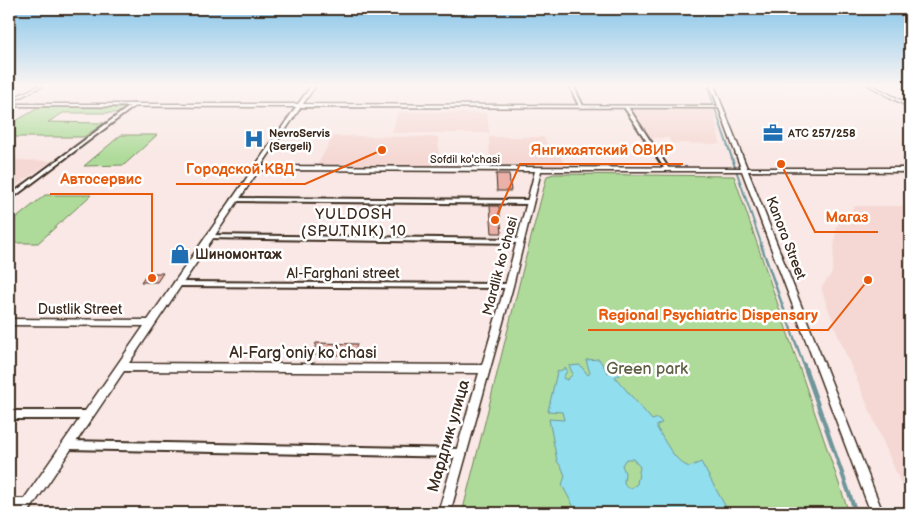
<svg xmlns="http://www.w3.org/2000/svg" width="919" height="522" font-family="'Balsamiq Sans',sans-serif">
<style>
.built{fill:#f5d8d3}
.green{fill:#aedb99;stroke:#74825c}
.water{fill:#90deee;stroke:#6e969b;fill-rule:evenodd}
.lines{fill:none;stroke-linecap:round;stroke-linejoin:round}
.stream-far2{stroke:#6e969b;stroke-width:2}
.stream-far1{stroke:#6e969b;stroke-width:2.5}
.stream{stroke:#6e969b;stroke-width:4}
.building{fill:#ebb1a8;stroke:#3b2a1e}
.minor-casing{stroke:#3b2a1e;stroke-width:4}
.tertiary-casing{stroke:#3b2a1e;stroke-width:3}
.minor{fill:#fff;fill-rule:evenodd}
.tertiary{fill:#fff;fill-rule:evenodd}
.labels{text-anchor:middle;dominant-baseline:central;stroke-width:5;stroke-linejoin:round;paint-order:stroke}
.far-poi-label{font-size:11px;font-weight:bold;fill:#3b2a1e;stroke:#fff;text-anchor:start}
.far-street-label{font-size:11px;fill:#3b2a1e;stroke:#fff}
.street-label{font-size:14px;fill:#3b2a1e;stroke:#fff}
.poi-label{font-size:14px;font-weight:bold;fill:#3b2a1e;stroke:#fff;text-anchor:start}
.neighbourhood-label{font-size:15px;letter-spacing:1px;fill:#3b2a1e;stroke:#fff}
.near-street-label{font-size:16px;fill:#3b2a1e;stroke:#fff}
.near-park-label{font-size:16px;fill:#5e5f43;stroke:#fff}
.leader{fill:none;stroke:#e8590c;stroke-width:2}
.callout-dot{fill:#e8590c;stroke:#fff;stroke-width:2}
.callout-label{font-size:15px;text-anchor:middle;font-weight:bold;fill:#e8590c;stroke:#fff;stroke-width:5;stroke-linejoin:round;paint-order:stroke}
</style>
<rect width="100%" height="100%" fill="#f9e8e5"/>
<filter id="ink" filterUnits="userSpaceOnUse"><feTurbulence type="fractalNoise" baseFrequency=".02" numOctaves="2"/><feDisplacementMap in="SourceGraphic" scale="10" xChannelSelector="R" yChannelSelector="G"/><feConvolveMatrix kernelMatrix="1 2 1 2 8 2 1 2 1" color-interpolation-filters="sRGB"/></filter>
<g filter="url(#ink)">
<path class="built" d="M760 85H851L860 89 787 90 783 87Z
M632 109 714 110 720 144 671 143 669 138H651Z
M398 112 487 113 489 133H392Z
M333 136 438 137 439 165 318 164Z
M489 137H544L548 147 559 148 564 166 490 165Z
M9 160 52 161 9 190Z
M855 206H910V505L839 338 821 288 832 273 836 227Z"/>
<path class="green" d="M40 107 125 108 118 113H63L48 122 104 123 84 137H9V125Z
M121 135H157L124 165 84 166Z
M554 174 734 176 849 513H462C491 401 517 288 547 176Z
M45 195H91L38 243H9V224Z"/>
<path class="water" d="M599 359 608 373 610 371 607 362C616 363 618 365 623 373L615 377 652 420 658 418 662 423 657 425V428C665 441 674 461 689 467L701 462 729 513H577L562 485 565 476 562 468 557 461 549 419 564 420 562 412 548 411 557 372 566 368 567 371 563 378 567 380 573 374 569 366 580 365 588 375 590 373 586 360ZM626 459H633L640 467 637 484 631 488 626 487 624 482 625 473 622 465Z"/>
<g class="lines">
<path class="stream-far2" d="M707 85 762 246"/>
<path class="stream-far1" d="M761 245 804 366"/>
<path class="stream" d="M804 365 856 513"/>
</g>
<path class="building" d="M496 174H509L511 191H497Z
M490 206H499L502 233H492Z
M147 273H163L157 282H141Z
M316 343 357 344 354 355H313Z"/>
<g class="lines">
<defs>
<path id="minor" d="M569 85H573L583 106 582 107 579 106Z
M133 104 136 105 11 199 9 200V196Z
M625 106 628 107 669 169V170H667L665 169 624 107Z
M235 198 530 200 533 202 530 204 233 201 232 200Z
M209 235 521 239 524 241 521 243 207 238 206 237Z
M175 282 509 284 512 286 509 288 177 286 174 284Z
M9 411H87L90 412 91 415 90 418 87 419H9Z
M68 441 461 449 464 450 466 453 464 456 461 457 68 449 65 448 63 445 65 442Z
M9 499H27L31 500 32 504 31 508 27 509H9Z"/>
<path id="tertiary" d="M40 85H44L9 103V100Z
M312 85H316L303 104 718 106 710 85H714L747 168H910V172L748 171 883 513H871L742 171H541L513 286 450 513H438L479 373 124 371 28 513H15L17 509 144 326 9 325V319L148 320 296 107 9 106V104H298ZM301 107 719 108 741 168 261 166ZM259 170 535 171 505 286 482 365 129 363Z
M868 85H872L910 105V108Z"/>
</defs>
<use href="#minor" class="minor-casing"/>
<use href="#tertiary" class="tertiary-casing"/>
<use href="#minor" class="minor"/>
<use href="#tertiary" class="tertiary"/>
</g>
</g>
<linearGradient id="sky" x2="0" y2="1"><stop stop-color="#85c5ea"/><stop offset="0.54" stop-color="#fcf5f3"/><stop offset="1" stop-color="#fcf5f3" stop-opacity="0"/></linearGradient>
<rect width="919" height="158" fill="url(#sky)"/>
<defs>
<symbol id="office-bare" viewBox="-9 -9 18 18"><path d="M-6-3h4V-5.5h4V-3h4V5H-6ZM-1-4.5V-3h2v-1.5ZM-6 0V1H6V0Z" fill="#1f6fb2" stroke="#fff" stroke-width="2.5" paint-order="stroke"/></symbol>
<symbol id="hospital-bare" viewBox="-9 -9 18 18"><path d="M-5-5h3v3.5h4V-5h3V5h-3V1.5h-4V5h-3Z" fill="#1f6fb2" stroke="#fff" stroke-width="2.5" paint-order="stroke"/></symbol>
<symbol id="shop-bare" viewBox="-9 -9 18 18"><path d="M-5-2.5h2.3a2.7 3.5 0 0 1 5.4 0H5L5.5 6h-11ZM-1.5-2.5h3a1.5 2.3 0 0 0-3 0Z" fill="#1f6fb2" stroke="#fff" stroke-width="2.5" paint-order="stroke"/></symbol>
</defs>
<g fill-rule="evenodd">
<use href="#office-bare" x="759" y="119" width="28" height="28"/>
<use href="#hospital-bare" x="240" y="125" width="28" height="28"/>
<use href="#shop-bare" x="166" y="240" width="28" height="28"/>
</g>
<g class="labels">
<g class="far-poi-label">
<text x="269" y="133">NevroServis<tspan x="269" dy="13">(Sergeli)</tspan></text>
<text x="788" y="133">АТС 257/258</text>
</g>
<g class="far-street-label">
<text x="465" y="159">Sofdil ko'chasi</text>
</g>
<g class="street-label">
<text transform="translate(786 238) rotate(69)">Kanora Street</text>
<text transform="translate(500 266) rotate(-75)">Mardlik ko‘chasi</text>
<text x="343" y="273">Al-Farghani street</text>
<text x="80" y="309">Dustlik Street</text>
</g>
<g class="poi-label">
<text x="195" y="254">Шиномонтаж</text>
</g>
<g class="neighbourhood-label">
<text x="354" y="214">YULDOSH<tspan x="354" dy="17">(SPUTNIK) 10</tspan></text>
</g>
<g class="near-street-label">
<text x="303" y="353">Al-Farg‘oniy ko‘chasi</text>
<text transform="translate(449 436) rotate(-74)">Мардлик улица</text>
</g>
<g class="near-park-label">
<text x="647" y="369">Green park</text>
</g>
</g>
<path class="leader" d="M495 220L520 164H683M382 150L305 184H176M152 278L152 194H50M781 164L815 232H878M868 280L828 330H588"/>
<g class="callout-dot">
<circle cx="495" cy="220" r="5"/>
<circle cx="382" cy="150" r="5"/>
<circle cx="152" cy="278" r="5"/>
<circle cx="781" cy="164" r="5"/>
<circle cx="868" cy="280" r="5"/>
</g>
<g class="callout-label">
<text x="602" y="155">Янгихаятский ОВИР</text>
<text x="240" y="174">Городской КВД</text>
<text x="101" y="184">Автосервис</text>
<text x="847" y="222">Магаз</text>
<text x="708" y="320">Regional Psychiatric Dispensary</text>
</g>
<rect width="919" height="522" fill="none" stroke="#fff" stroke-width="30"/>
<rect x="15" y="15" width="889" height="492" fill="none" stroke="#3b2a1e" stroke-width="2" filter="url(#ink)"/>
</svg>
